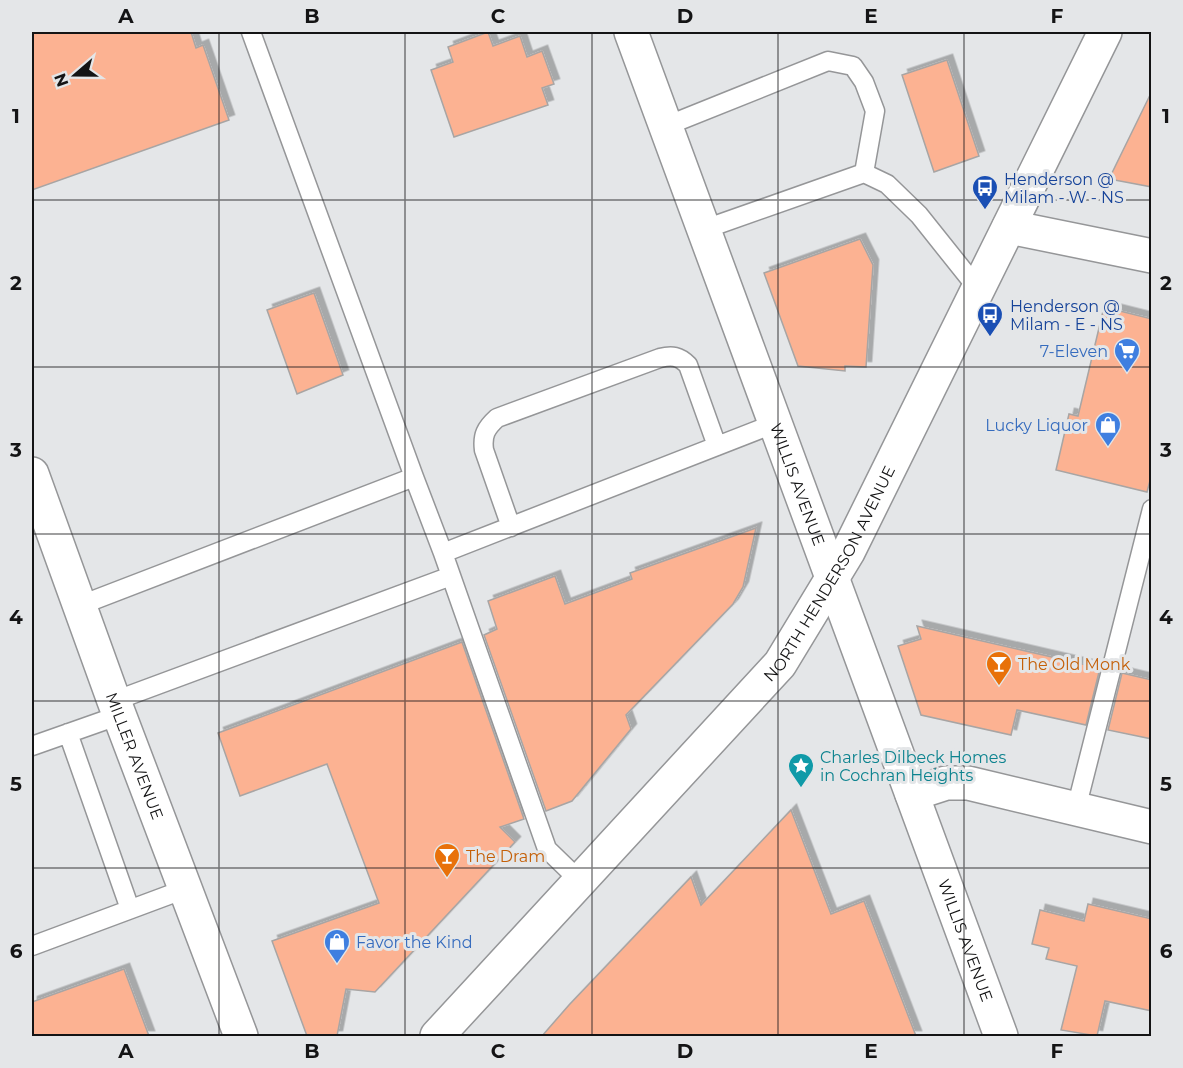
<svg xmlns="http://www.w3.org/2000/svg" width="1183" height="1068" font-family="Montserrat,sans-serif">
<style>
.building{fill:#fcb292;stroke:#a8a5a4;stroke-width:1.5;filter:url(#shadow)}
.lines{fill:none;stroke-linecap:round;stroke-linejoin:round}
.service-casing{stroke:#959698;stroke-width:21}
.minor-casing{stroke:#959698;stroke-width:36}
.tertiary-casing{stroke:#959698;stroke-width:36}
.service{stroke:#fff;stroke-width:18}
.minor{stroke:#fff;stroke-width:33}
.tertiary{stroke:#fff;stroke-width:33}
.grid{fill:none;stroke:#141415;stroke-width:1.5;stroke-opacity:0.55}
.labels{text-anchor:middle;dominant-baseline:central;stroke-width:6;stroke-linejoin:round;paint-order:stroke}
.transit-label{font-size:16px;fill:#164399;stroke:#e4e6e8;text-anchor:start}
.shop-label{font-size:16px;fill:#366cbe;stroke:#e4e6e8;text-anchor:end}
.street-label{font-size:16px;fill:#141415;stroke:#e4e6e8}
.food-label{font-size:16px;fill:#c56008;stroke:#e4e6e8;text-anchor:start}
.culture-label{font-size:16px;fill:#0d838f;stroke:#e4e6e8;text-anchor:start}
.neatline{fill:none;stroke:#141415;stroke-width:2}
.grid-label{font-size:20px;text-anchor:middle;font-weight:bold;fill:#141415}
</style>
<defs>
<filter id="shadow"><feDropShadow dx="5.5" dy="-5.5" stdDeviation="0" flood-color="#0004"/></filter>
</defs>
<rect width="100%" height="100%" fill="#e4e6e8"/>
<path class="building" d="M32 32H191L196 48 203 45 229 120 32 190Z
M488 32 493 46 520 36 527 57 542 51 554 84 542 88 548 105 454 137 431 70 453 62 448 47Z
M947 60 979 156 934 172 902 75Z
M1152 91V187L1109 179Z
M860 239 873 265 866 367 845 366V371L798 366 764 273Z
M314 293 343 375 297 394 267 310Z
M1104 307 1152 319V473L1147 492 1056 470 1069 414 1078 416Z
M756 528 743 587 733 604 626 715 631 729 572 801 546 811 484 635 497 629 488 601 555 576 565 604 632 579 630 573Z
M917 626 1100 668 1086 725 1017 710 1011 735 921 715 898 646 921 639Z
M462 642 524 819 500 827 515 842 375 992 346 989 337 1036H307L272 941 379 903 327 764 240 796 218 733Z
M1122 673 1152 680V739L1108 730Z
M791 810 831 914 864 901 916 1036H542L569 1005 691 877 701 905Z
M1088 904 1152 919V1011L1105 1001 1097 1036 1061 1030 1077 966 1046 959 1049 948 1032 944 1040 910 1084 921Z
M124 969 149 1036H32V1002Z"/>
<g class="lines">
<defs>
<path id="service" d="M251 32 414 477 443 553 547 849 580 881
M666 126 828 61 853 66 864 82 875 111 864 173
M705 229 864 173 887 184 919 215 978 289
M511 527 484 450C482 435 486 428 497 418L660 358C672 355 679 356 688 365L717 446
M443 553 776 423
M81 605 414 477
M114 701 451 576
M68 733 130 909
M32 746 120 715
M1076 809 1152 509
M32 946 185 889"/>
<g id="minor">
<path id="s1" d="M631 32 1001 1036"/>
<path d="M1009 227 1152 256"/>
<path id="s2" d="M32 474 114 701 241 1036"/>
<path d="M912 794 946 783H968L1152 827"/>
</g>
<g id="tertiary">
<path id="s3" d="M437 1036 780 664 848 552 1105 32"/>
</g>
</defs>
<use href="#service" class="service-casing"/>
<use href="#minor" class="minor-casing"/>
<use href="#tertiary" class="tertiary-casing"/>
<use href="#service" class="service"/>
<use href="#minor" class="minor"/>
<use href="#tertiary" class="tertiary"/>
</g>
<path class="grid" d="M219 32V1036M405 32V1036M592 32V1036M778 32V1036M964 32V1036M32 200H1152M32 367H1152M32 534H1152M32 701H1152M32 868H1152"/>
<defs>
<symbol id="bus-pin" viewBox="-11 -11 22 30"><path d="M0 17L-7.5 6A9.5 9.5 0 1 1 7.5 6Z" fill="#1a4fb4" stroke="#e4e6e8"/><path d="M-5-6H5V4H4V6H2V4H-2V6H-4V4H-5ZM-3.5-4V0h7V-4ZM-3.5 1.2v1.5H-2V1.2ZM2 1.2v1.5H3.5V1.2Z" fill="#fff"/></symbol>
<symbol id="supermarket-pin" viewBox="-11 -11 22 30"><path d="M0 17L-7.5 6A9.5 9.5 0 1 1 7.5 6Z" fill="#3f7fe0" stroke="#e4e6e8"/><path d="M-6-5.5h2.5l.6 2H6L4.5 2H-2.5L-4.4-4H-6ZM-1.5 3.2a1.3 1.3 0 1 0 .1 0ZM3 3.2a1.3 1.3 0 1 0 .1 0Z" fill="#fff"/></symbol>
<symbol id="shop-pin" viewBox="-11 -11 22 30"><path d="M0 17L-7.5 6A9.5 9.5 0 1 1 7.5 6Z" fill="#3f7fe0" stroke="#e4e6e8"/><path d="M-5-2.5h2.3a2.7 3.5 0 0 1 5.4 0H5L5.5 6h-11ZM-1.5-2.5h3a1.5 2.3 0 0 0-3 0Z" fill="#fff"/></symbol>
<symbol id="bar-pin" viewBox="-11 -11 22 30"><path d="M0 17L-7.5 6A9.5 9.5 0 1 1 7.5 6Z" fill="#e8710a" stroke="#e4e6e8"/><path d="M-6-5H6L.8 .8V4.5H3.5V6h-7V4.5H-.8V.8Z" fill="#fff"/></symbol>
<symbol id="sight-pin" viewBox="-11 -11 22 30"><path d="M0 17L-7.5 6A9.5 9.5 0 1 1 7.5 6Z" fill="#0f9aa8" stroke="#e4e6e8"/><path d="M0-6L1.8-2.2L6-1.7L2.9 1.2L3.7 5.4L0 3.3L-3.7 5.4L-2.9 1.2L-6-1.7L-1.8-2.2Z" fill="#fff"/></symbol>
</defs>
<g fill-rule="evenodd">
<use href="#bus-pin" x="970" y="173" width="30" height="40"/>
<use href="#bus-pin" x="975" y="300" width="30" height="40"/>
<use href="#supermarket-pin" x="1112" y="336" width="30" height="40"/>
<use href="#shop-pin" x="1093" y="410" width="30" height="40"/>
<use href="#bar-pin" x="984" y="649" width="30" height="40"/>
<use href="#sight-pin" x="786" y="751" width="30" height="40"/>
<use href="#bar-pin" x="432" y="841" width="30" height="40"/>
<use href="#shop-pin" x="322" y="927" width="30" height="40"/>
</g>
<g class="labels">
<g class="transit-label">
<text x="1004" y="179">Henderson @<tspan x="1004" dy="18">Milam - W - NS</tspan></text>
<text x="1010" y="306">Henderson @<tspan x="1010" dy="18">Milam - E - NS</tspan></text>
</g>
<g class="shop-label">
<text x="1108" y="351">7-Eleven</text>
<text x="1088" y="425">Lucky Liquor</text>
<text x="356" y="942" text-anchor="start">Favor the Kind</text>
</g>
<g class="street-label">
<text stroke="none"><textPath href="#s1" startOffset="482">WILLIS AVENUE</textPath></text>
<text stroke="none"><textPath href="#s3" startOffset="609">NORTH HENDERSON AVENUE</textPath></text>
<text stroke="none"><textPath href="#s2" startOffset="300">MILLER AVENUE</textPath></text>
<text stroke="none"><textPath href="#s1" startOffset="968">WILLIS AVENUE</textPath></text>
</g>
<g class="food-label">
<text x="1018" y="664">The Old Monk</text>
<text x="466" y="856">The Dram</text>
</g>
<g class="culture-label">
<text x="820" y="757">Charles Dilbeck Homes<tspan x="820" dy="18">in Cochran Heights</tspan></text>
</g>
</g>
<rect width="1183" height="1068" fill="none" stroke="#e4e6e8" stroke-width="66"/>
<g transform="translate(75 75) rotate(250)" stroke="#e4e6e8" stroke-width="4.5" paint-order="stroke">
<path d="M0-4.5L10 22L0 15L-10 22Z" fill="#141415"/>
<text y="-9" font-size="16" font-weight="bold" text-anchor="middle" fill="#141415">N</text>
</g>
<rect x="33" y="33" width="1117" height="1002" class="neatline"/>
<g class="grid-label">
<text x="126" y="23">A</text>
<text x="312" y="23">B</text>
<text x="498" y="23">C</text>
<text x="685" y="23">D</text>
<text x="871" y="23">E</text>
<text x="1057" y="23">F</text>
<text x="16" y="123">1</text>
<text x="1166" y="123">1</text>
<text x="16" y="290">2</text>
<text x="1166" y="290">2</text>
<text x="16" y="457">3</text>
<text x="1166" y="457">3</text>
<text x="16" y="624">4</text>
<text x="1166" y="624">4</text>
<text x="16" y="791">5</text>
<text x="1166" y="791">5</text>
<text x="16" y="958">6</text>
<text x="1166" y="958">6</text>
<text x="126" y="1058">A</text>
<text x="312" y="1058">B</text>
<text x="498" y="1058">C</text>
<text x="685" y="1058">D</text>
<text x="871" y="1058">E</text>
<text x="1057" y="1058">F</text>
</g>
</svg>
